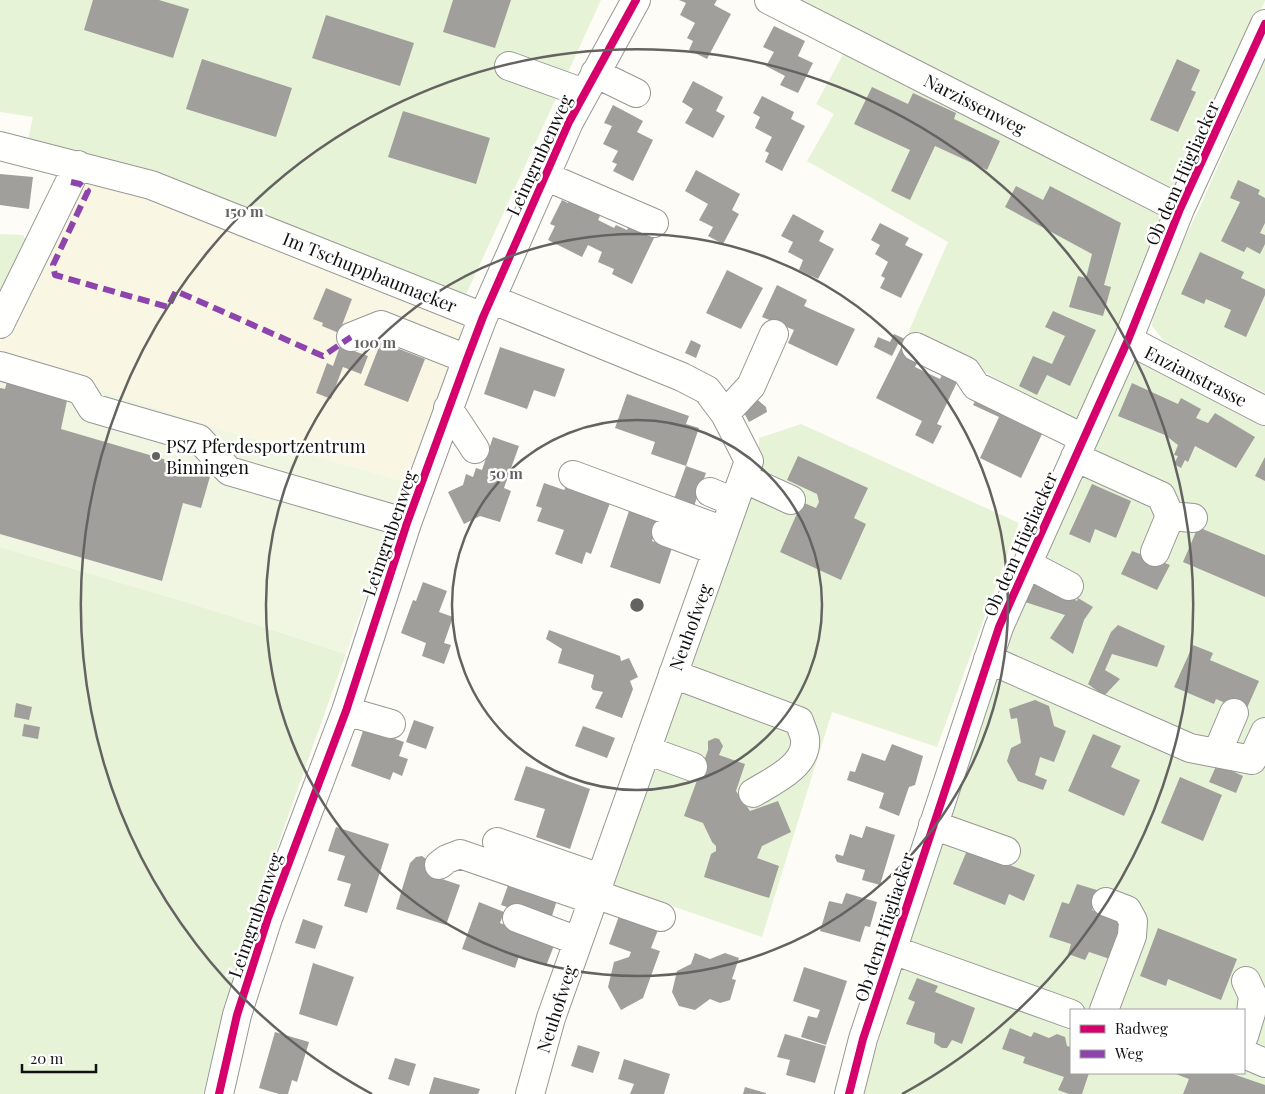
<svg xmlns="http://www.w3.org/2000/svg" width="1265" height="1094" font-family="'Playfair Display',serif">
<style>
.farmland{fill:#f9f7e4}
.green{fill:#e7f3d7;fill-rule:evenodd}
.pitch{fill:#f0f6e1}
.building{fill:#a19f9c}
.lines{fill:none;stroke-linecap:round;stroke-linejoin:round}
.minor-casing{stroke:#979795;stroke-width:30}
.minor{stroke:#fffffe;stroke-width:28}
.quiet{stroke:#8e44ad;stroke-width:6;stroke-dasharray:12 6;stroke-linecap:butt}
.cycleway-casing{stroke:#fff;stroke-width:11}
.cycleway{stroke:#d6006c;stroke-width:8}
.ring{fill:none;stroke:#646362;stroke-width:2.5}
.poi-dot{fill:#646362;stroke:#fff;stroke-width:2}
.labels{text-anchor:middle;dominant-baseline:central;stroke-width:5;stroke-linejoin:round;paint-order:stroke}
.street-label{font-size:18px;fill:#111;stroke:#fff}
.poi-label{font-size:18px;fill:#111;stroke:#fff;text-anchor:start}
.centre{fill:#646362;stroke:#fff;stroke-width:2.5}
.ring-label{font-size:15px;text-anchor:middle;font-weight:bold;fill:#646362;stroke:#fff;stroke-width:5;stroke-linejoin:round;paint-order:stroke}
</style>
<rect width="100%" height="100%" fill="#fdfcf7"/>
<path class="farmland" d="M86 175 244 229 460 322 463 335 405 482 220 429 0 356V342L61 229Z"/>
<path class="green" d="M0 0H601L465 297 98 157 28 140 33 117 0 112Z
M795 0H1265V1L1171 194Z
M846 49 1169 213 1079 427 985 372 908 333 948 242 807 161 834 114 816 104Z
M1265 59V393L1164 341 1152 326 1155 299 1200 207Z
M0 234 23 235 30 246 0 306Z
M1135 357 1265 426V1094H862L1011 620ZM1071 1010H1244V1073H1071Z
M801 424 1019 523 937 747 832 712 762 937 611 885 759 475V438Z
M0 547 196 605 346 654C294 799 240 944 203 1094H0Z"/>
<path class="pitch" d="M0 356 220 429 405 482 346 654 196 605 0 547Z"/>
<path class="building" d="M93 0H159L189 9 173 58 84 30Z
M453 0H511L495 48 443 32Z
M679 0H717L714 5 731 14 707 59 689 50 693 41 687 38 695 23 680 15 686 3Z
M326 15 414 43 400 86 312 58Z
M774 26 805 41 798 56 813 63 798 93 780 85 785 76 766 66 774 52 763 47Z
M202 59 292 88 276 137 186 109Z
M1177 59 1200 70 1191 90 1196 92 1178 132 1150 120Z
M693 81 723 97 716 111 725 116 713 138 685 123 693 109 682 102Z
M872 87 908 104 913 93 956 113 954 119 1000 141 987 170 935 146 910 200 891 191 910 150 854 124Z
M762 96 794 112 791 119 805 126 782 171 765 162 769 153 765 151 772 137 755 128 760 117 753 113Z
M613 105 643 121 637 132 653 140 633 181 613 171 617 164 612 162 618 151 603 144 612 126 604 123Z
M403 111 490 138 476 184 388 157Z
M696 170 740 194 732 210 739 214 723 244 708 236 713 227 699 220 708 204 685 191Z
M0 174 33 177 29 209 0 205Z
M1238 180 1260 190 1258 194 1265 198V223L1260 233 1265 235V244L1260 254 1247 247 1244 252 1221 241 1240 202 1230 198Z
M1016 186 1043 200 1050 186 1121 223 1104 285 1111 287 1103 316 1069 307 1078 276 1086 278 1092 254 1005 207Z
M571 196 602 212 598 220 614 228 616 225 627 230 630 224 655 236 632 284 612 274 614 269 598 262 602 252 588 245 582 257 548 240 555 226 550 224 562 200 568 203Z
M793 214 824 231 819 241 834 249 818 279 799 270 803 260 788 252 793 242 781 236Z
M880 223 909 238 905 245 923 254 901 298 880 288 885 278 881 276 888 262 875 254 880 245 871 240Z
M1200 252 1244 272 1241 278 1265 289V295L1246 337 1224 327 1231 310 1206 299 1204 304 1181 294Z
M727 270 763 288 741 329 706 313Z
M777 285 807 300 804 306 855 329 837 366 788 343 794 330 762 317Z
M326 288 352 299 339 333 322 326 323 323 313 319Z
M1053 311 1096 330 1070 386 1047 375 1037 395 1019 386 1033 356 1052 364 1065 336 1045 327Z
M894 334 905 339 902 346 898 344 892 356 874 347 878 337 890 342Z
M691 340 701 345 696 358 685 353Z
M381 342 425 359 408 402 364 385Z
M340 346 368 356 361 374 343 367 331 399 316 393 327 363 333 366Z
M500 347 565 369 555 397 534 390 527 409 484 394Z
M901 348 920 357 915 367 940 379 944 371 959 378 937 424 942 426 933 444 915 435 922 421 876 398Z
M9 375 69 391 61 429 211 473 201 508 183 503 162 581 0 534V388L5 389Z
M1132 383 1178 404 1181 398 1201 409 1196 418 1208 423 1215 413 1255 437 1236 468 1195 446 1188 462 1185 460 1181 468 1174 464 1178 456 1174 455 1178 445 1165 435 1118 416Z
M627 394 689 416 686 424 699 428 686 466 706 473 694 506 674 499 686 466 651 454 655 442 615 428Z
M979 394 1023 415 1019 423 1042 434 1021 478 980 458 999 417 973 405Z
M754 397 766 407 767 412 749 422 743 411Z
M493 437 519 446 504 488 511 491 500 522 480 516 464 524 448 492 463 485 466 474 473 477 476 468 482 470Z
M798 456 868 488 854 518 866 524 841 580 780 552 802 502 816 508 819 502 817 494 787 480Z
M1265 457V481L1255 476Z
M544 483 564 490 566 487 610 503 591 554 586 552 582 564 555 554 564 530 537 521 542 508 536 506Z
M1092 484 1131 501 1116 538 1095 529 1090 543 1069 534Z
M629 511 659 520 652 541 672 548 660 584 610 567Z
M1198 527 1265 555V597L1183 562Z
M1132 551 1170 565 1157 590 1121 574Z
M1035 577 1077 601 1078 598 1093 607 1084 620 1073 654 1050 638 1065 615 1025 602Z
M423 582 447 591 439 612 453 617 444 643 451 645 444 664 422 656 426 643 401 633 413 600 416 601Z
M1118 625 1165 646 1157 667 1112 654 1105 670 1120 679 1104 696 1088 684 1111 632Z
M549 630 620 656 621 661 629 658 638 677 630 681 633 689 622 718 595 708 603 692 593 690 591 687 594 675 558 663 562 649 546 639Z
M1193 645 1213 653 1210 660 1259 681 1247 708 1241 710 1216 699 1214 704 1174 687Z
M1035 700 1049 706 1054 726 1066 731 1054 762 1040 757 1035 775 1047 780 1043 790 1018 781 1007 761 1011 748 1021 743 1017 718 1011 719 1009 709Z
M16 703 32 707 29 720 14 717Z
M414 720 434 727 426 749 406 742Z
M24 724 40 727 38 739 22 736Z
M583 726 615 738 607 758 575 746Z
M364 728 404 742 399 756 408 759 402 776 393 772 390 780 351 766Z
M1093 734 1121 746 1111 767 1140 780 1124 816 1068 791Z
M715 738 719 739 723 746 719 755 745 764 736 791 750 811 778 801 791 832 762 846 757 858 779 866 769 898 704 877 711 854 716 851V846L712 842 703 823 684 816 708 750V741Z
M892 744 923 756 915 785 909 787 899 816 879 808 884 793 847 780 850 771 855 772 862 753 885 761Z
M1217 764 1243 776 1236 793 1209 782Z
M526 766 590 789 570 849 536 837 545 809 514 800Z
M1180 777 1222 795 1203 841 1161 823Z
M866 826 895 835 880 885 862 880 865 870 837 862 835 857 836 854 843 856 850 834 862 838Z
M336 827 389 844 367 913 344 906 351 884 337 880 345 856 328 851Z
M968 848 1035 875 1024 901 1009 894 1005 905 953 884Z
M422 856 429 861 427 874 460 885 446 925 396 909 410 863 416 857Z
M511 877 559 894 550 922 501 905Z
M1077 884 1100 891 1092 910 1123 923 1110 959 1089 952 1085 960 1068 954 1071 944 1049 937 1062 902 1069 904Z
M846 893 877 902 870 927 865 926 860 942 820 931 829 901 842 904Z
M479 902 504 912 500 923 555 943 546 966 519 956 515 968 462 949Z
M619 916 658 930 651 948 660 951 643 998 621 1010 608 987 614 962 629 957 631 952 609 944Z
M303 919 323 926 315 949 295 943Z
M1158 928 1237 959 1221 1000 1168 979 1166 986 1140 976Z
M695 953 710 959 725 953 739 958 732 979 736 980 730 1000 720 1003 710 999 695 1010 679 1006 672 992 677 971 691 964Z
M313 963 354 977 337 1026 299 1014Z
M804 967 847 981 826 1045 801 1037 808 1016 817 1018 820 1010 793 1001Z
M917 978 938 986 935 992 975 1008 962 1044 952 1040 947 1048H942L934 1043 935 1033 906 1024 915 1002 908 999Z
M1010 1028 1031 1037 1034 1032 1049 1038 1057 1034 1065 1037 1067 1046 1071 1047V1073H1089L1082 1094H1069L1058 1090 1064 1077 1023 1063 1025 1057 1002 1049Z
M275 1032 309 1042 297 1082 292 1080 288 1094H279L259 1088Z
M785 1034 826 1046 815 1083 786 1075 790 1060 777 1057Z
M578 1045 600 1052 593 1073 571 1066Z
M395 1058 416 1064 409 1086 388 1079Z
M624 1059 670 1074 664 1094H630L634 1084 618 1079Z
M1173 1073H1230L1265 1085V1094H1183L1189 1079Z
M434 1077 480 1089 478 1094H429Z
M745 1087 766 1093V1094H743Z"/>
<g class="lines">
<defs>
<path id="minor" d="M769 0 1180 209
M509 66 584 93
M595 73 636 93
M0 146 151 185 483 317
M545 176 654 223
M491 299 682 377 707 390 725 414 749 461 551 1018 530 1094
M0 324 78 165
M351 337 381 325 467 359
M1128 340 1265 411
M916 347 966 371 976 386 1083 438
M0 366 81 390 92 408 199 439 229 471 407 523
M448 408 475 449
M725 414 751 386 774 334
M1075 457 1161 496 1170 516 1155 552
M573 475 724 531
M743 478 791 500
M710 492 734 502
M1170 516 1193 518
M666 532 717 551
M1027 564 1069 586
M988 659 1190 748 1252 760 1265 732
M673 674 799 721C801 727 804 733 805 739 808 766 771 782 753 793
M346 711 391 724
M646 750 693 767
M1217 753 1234 713
M933 825 1006 851
M497 842 600 878
M439 865 447 859 460 854 593 900
M595 894 661 917
M517 918 578 941
M893 950 1071 1014
M1104 1010 1132 936 1133 921 1127 910 1106 902
M1244 1036 1251 1013 1253 996 1246 981
M1244 1054 1265 1063
M219 1094 237 1015 268 918 346 711 407 523 467 359 483 317 569 122 636 0
M849 1094 863 1039 999 627 1128 340 1180 209 1265 24"/>
</defs>
<use href="#minor" class="minor-casing"/>
<use href="#minor" class="minor"/>
<path class="quiet" d="M71 182 80 184 88 191 53 265 55 275 168 307 176 291 323 356 351 337"/>
<defs>
<path id="cycleway" d="M219 1094 237 1015 268 918 346 711 407 523 467 359 483 317 569 122 636 0
M849 1094 863 1039 999 627 1128 340 1180 209 1265 24"/>
</defs>
<use href="#cycleway" class="cycleway-casing"/>
<use href="#cycleway" class="cycleway"/>
</g>
<g class="ring">
<circle cx="637" cy="605" r="185"/>
<circle cx="637" cy="605" r="371"/>
<path d="M372 1094A556 556 0 1 1 902 1094"/>
</g>
<circle class="poi-dot" cx="156" cy="456" r="5"/>
<g class="labels">
<g class="street-label">
<text transform="translate(975 104) rotate(27)">Narzissenweg</text>
<text transform="translate(539 155) rotate(-65)">Leimgrubenweg</text>
<text transform="translate(1182 173) rotate(-66)">Ob dem Hügliacker</text>
<text transform="translate(370 272) rotate(22)">Im Tschuppbaumacker</text>
<text transform="translate(1196 376) rotate(27)">Enzianstrasse</text>
<text transform="translate(389 533) rotate(-71)">Leimgrubenweg</text>
<text transform="translate(1020 544) rotate(-66)">Ob dem Hügliacker</text>
<text transform="translate(690 627) rotate(-70)">Neuhofweg</text>
<text transform="translate(255 915) rotate(-71)">Leimgrubenweg</text>
<text transform="translate(884 927) rotate(-72)">Ob dem Hügliacker</text>
<text transform="translate(556 1009) rotate(-72)">Neuhofweg</text>
</g>
<g class="poi-label">
<text x="166" y="446">PSZ Pferdesportzentrum<tspan x="166" dy="21">Binningen</tspan></text>
</g>
</g>
<circle cx="637" cy="605" r="8" class="centre"/>
<g class="ring-label">
<text x="244" y="217">150 m</text>
<text x="375" y="348">100 m</text>
<text x="506" y="479">50 m</text>
</g>
<rect x="1070" y="1009" width="175" height="65" fill="#ffffff" stroke="#a0a0a0"/>
<rect x="1080" y="1025" width="25" height="8" fill="#d6006c" stroke="#a0a0a0"/>
<text x="1115" y="1034" font-size="15" fill="#111111">Radweg</text>
<rect x="1080" y="1050" width="25" height="8" fill="#8e44ad" stroke="#a0a0a0"/>
<text x="1115" y="1059" font-size="15" fill="#111111">Weg</text>
<path d="M22 1064v8h74v-8" fill="none" stroke="#111111" stroke-width="2.5"/>
<text x="30" y="1064" font-size="15" fill="#111111" stroke="#ffffff" stroke-width="4" paint-order="stroke">20 m</text>
</svg>
